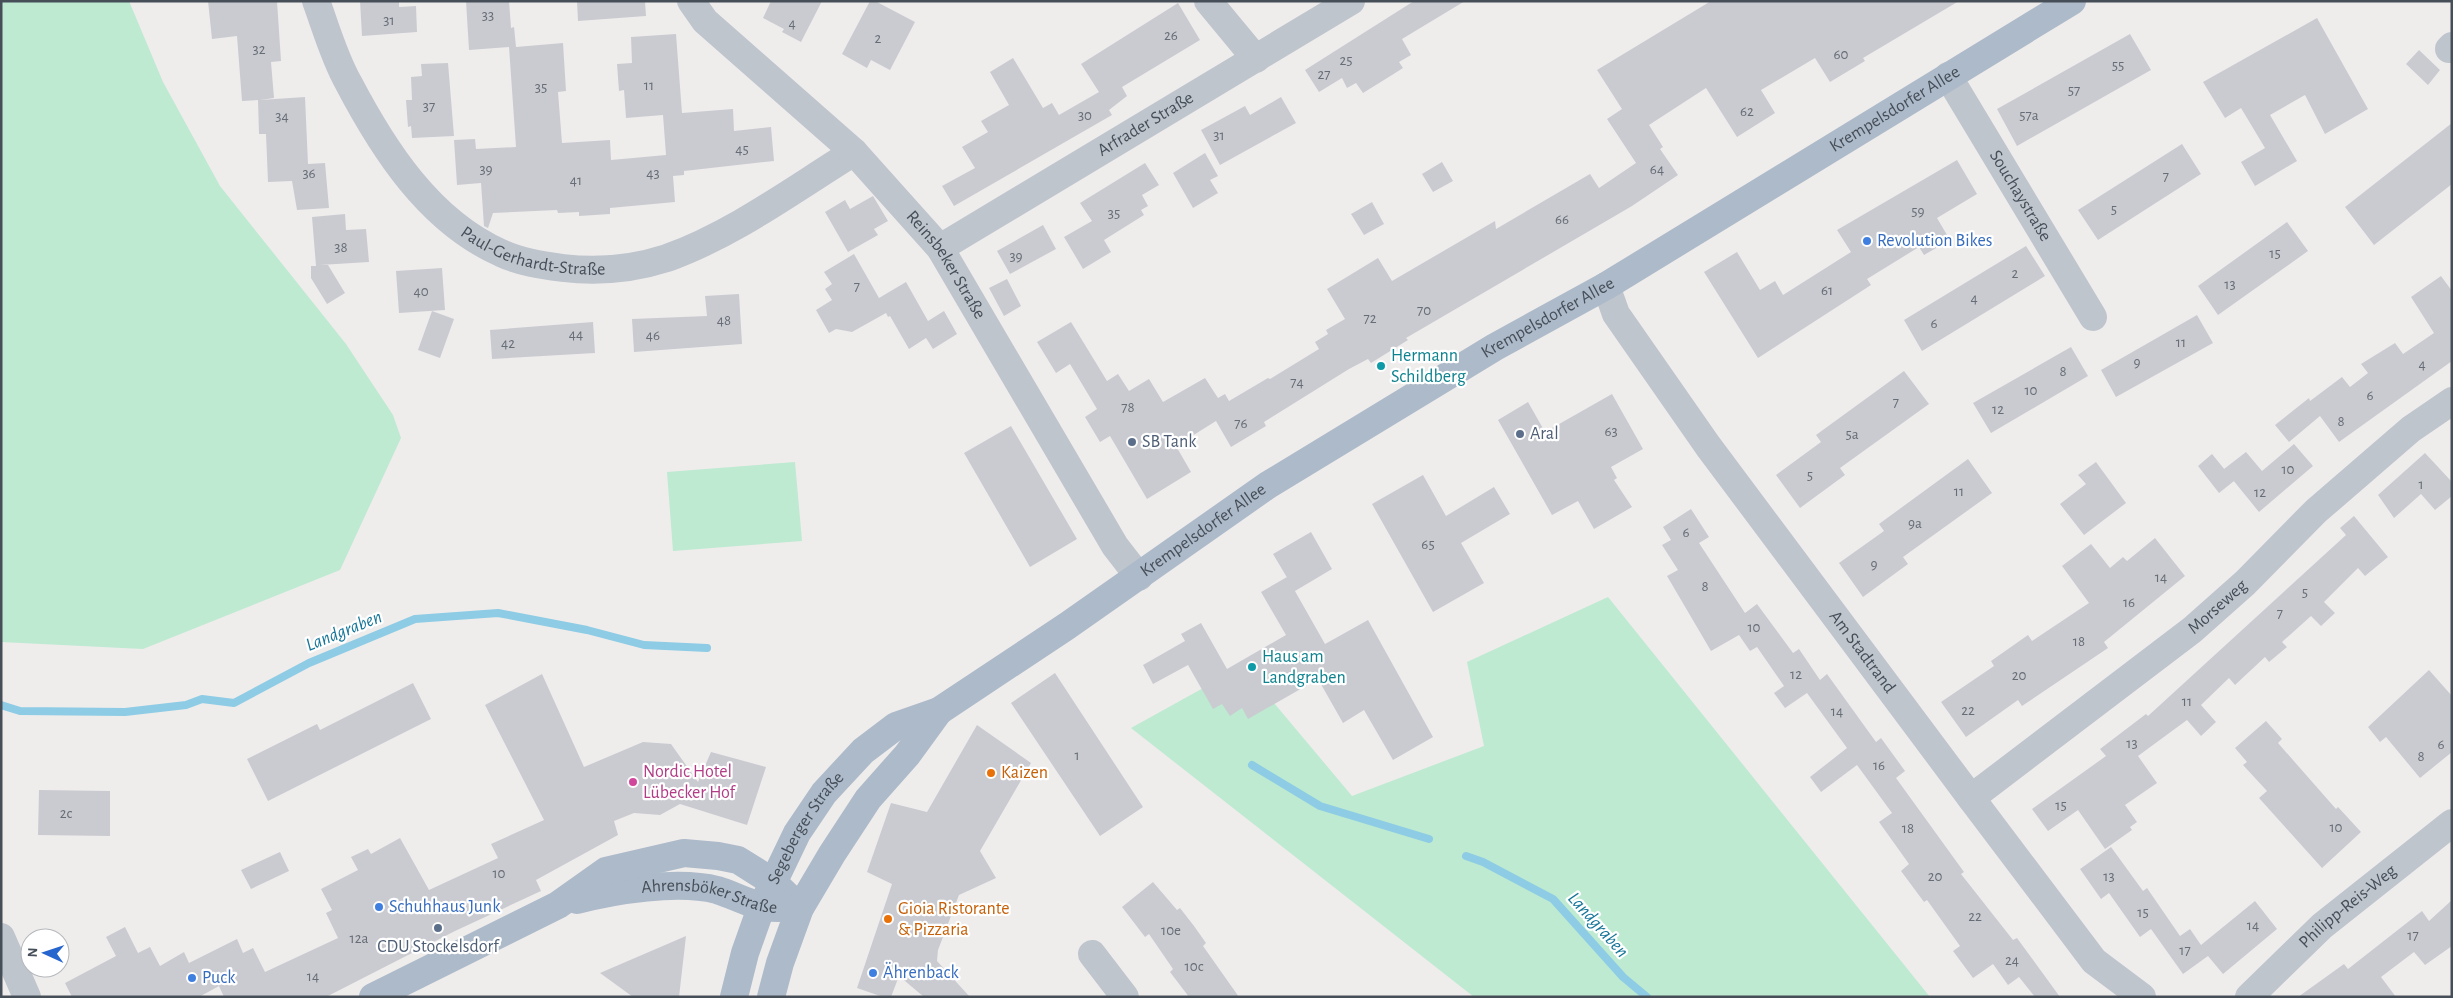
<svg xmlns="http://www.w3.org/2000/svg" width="2453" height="998" font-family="'Alegreya Sans',sans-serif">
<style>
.green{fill:#bdead1}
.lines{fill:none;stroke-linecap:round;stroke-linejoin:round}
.stream{stroke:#8dcce4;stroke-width:8}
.building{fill:#cacbd1}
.minor{stroke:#bec5cd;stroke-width:28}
.major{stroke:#adbac9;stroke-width:28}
.shop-dot{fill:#3f7fe0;stroke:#fff;stroke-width:2}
.culture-dot{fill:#0f9aa8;stroke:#fff;stroke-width:2}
.service-dot{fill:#5c6f8a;stroke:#fff;stroke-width:2}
.food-dot{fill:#e8710a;stroke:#fff;stroke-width:2}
.hotel-dot{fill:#d1479c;stroke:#fff;stroke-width:2}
.labels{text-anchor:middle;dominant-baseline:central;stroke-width:4.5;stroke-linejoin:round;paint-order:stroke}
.number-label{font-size:15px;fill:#676d76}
.street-label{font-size:18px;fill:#464e58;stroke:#fff}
.shop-label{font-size:18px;fill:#366cbe;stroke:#fff;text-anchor:start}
.culture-label{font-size:18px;fill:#0d838f;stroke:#fff;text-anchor:start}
.service-label{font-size:18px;fill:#4e5e75;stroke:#fff;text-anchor:start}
.hotel-label{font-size:18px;fill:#b23c85;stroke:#fff;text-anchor:start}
.food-label{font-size:18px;fill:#c56008;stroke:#fff;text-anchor:start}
.water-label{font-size:19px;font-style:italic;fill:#177699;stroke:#fff}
</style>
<rect width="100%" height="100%" fill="#efecec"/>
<path class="green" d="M1 1H129L163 82 220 186 346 344 393 415 401 438 340 570 143 649 1 642Z
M795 462 802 541 673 551 667 472Z
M1608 597 1930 997H1474L1131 728 1243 666 1352 796 1484 746 1467 662Z"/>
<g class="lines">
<path class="stream" d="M1 705 20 711 125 712 186 705 202 699 234 703 309 663 415 619 498 613 587 630 644 645 707 648
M1252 765 1320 806 1429 839
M1466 856 1483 862 1553 899 1623 977 1647 997"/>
</g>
<path class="building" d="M208 1H277L281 61 271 62 274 98 260 100 305 97 308 164 325 163 329 208 297 210 292 181 268 182 266 134H259L258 100 242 101 237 36 212 39Z
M360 1H399V7L416 6 417 32 362 36Z
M466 1H509L511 28 514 27 516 47 563 43 566 91 558 92 562 143 610 140 611 160 666 155 663 115 626 118 624 90 619 91 617 64 632 63 631 37 676 34 682 113 733 109 734 131 771 127 774 161 684 171V175L673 176 675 202 610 208V214L579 216V212L558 213 557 210 493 213 488 228 484 226 481 183 457 185 454 140 475 139 476 149 516 147 509 47 469 50Z
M577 1H645L646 16 578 21Z
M771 1H822L801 42 782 32 784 29 763 18Z
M870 1H875L915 22 890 70 871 60 867 68 842 54Z
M1414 1H1465L1402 39 1411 55 1399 62 1403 68 1392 75 1363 93 1356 83 1347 88 1342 78 1319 92 1305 70Z
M1711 1H1959L1863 58 1865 61 1830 82 1815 58 1761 90 1775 113 1737 137 1706 88 1649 125 1663 147 1660 149 1678 175 1632 206 1406 338 1408 340 1371 363 1368 359 1349 369 1264 422 1266 426 1231 447 1216 421 1176 446 1191 472 1147 499 1110 436 1100 442 1085 417 1097 409 1070 364 1056 373 1037 342 1071 322 1107 381 1118 374 1129 391 1149 379 1163 402 1205 378 1218 398 1225 394 1229 401 1268 378 1270 379 1319 349 1315 342 1328 334 1326 330 1345 319 1327 289 1378 258 1392 281 1495 221 1496 229 1590 174 1599 188 1636 163 1607 119 1622 109 1597 70Z
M1178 3 1200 40 1122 87 1127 96 1109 110 1112 115 954 206 942 186 975 168 962 147 988 132 981 121 1009 105 990 72 1013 58 1043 108 1052 103 1059 115 1099 92 1081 64Z
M2317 18 2368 109 2325 134 2305 95 2270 115 2297 161 2255 186 2241 162 2265 148 2241 108 2225 118 2203 82Z
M2130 34 2151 70 2017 146 1997 109Z
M2419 50 2440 70 2428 85 2406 64Z
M448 63 454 136 412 138 411 126 408 127 406 100H412L411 77 422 76 421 64Z
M1281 97 1296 123 1220 165 1201 130 1245 106 1250 115Z
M2452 123V184L2374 245 2345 207Z
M2182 144 2201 174 2098 240 2078 210Z
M1205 153 1218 176 1210 180 1218 193 1193 208 1173 173Z
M1957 160 1977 194 1937 218 1950 240 1924 255 1919 247 1867 279 1871 285 1758 358 1704 272 1737 252 1760 290 1775 281 1783 295 1851 252 1837 230Z
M1442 162 1453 181 1433 192 1422 174Z
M1145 163 1159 185 1142 195 1148 206 1141 210 1144 215 1104 240 1111 252 1083 269 1064 237 1092 221 1080 203Z
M873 196 888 221 874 229 878 235 848 252 825 212 845 200 850 209Z
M1372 202 1384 224 1364 235 1351 214Z
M345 214 346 230 366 229 369 262 320 265H328L345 293 327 304 311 278V266H316L312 217Z
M2287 222 2308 251 2218 315 2198 286Z
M1043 225 1056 249 1010 274 997 251Z
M2026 246 2045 276 1922 351 1904 320Z
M854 254 879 298 906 282 928 321 944 311 957 334 933 349 926 338 909 349 890 316 888 317 886 313 852 332 836 329 829 333 816 310 832 300 825 289 832 284 824 272Z
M442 268 445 310 399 313 396 271Z
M2441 276 2452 291V361L2339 442 2320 416 2289 442 2275 425 2309 398 2310 401 2342 377 2350 387 2368 373 2361 364 2395 343 2403 354 2434 333 2411 297Z
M1007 279 1021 306 1004 316 989 288Z
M739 294 742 344 634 352 632 319 707 316 705 296Z
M432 311 454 319 440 358 418 350Z
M2197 315 2213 343 2116 397 2101 370Z
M593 322 595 353 492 359 490 330Z
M2071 347 2088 376 1991 433 1973 403Z
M1904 371 1929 404 1840 468 1845 475 1800 508 1776 475 1821 442 1816 435Z
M1612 394 1643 449 1611 467 1617 478 1614 480 1632 507 1594 529 1578 501 1552 515 1498 420 1528 402 1545 432Z
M1011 426 1077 539 1030 567 964 453Z
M2294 444 2313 466 2259 512 2224 469 2246 452 2262 471Z
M2425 453 2452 482V496L2435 510 2421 494 2394 518 2378 495Z
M2212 454 2234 481 2219 493 2198 466Z
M1968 459 1992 493 1903 557 1908 564 1863 597 1839 563 1884 531 1879 524Z
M2096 462 2126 503 2084 535 2060 504 2086 484 2078 475Z
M1423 475 1446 516 1494 487 1510 514 1461 543 1484 583 1433 612 1372 504Z
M1691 509 1709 537 1699 543 1745 613 1757 604 1793 653 1799 649 1820 680 1827 674 1876 742 1881 738 1905 771 1896 778 1964 872 1961 874 2013 940 2017 938 2060 997H2035L2019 977 2008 985 1993 964 1973 978 1953 951 1960 946 1927 900 1924 902 1901 871 1909 864 1879 822 1892 813 1857 765 1821 792 1810 777 1847 748 1807 693 1785 708 1774 693 1784 686 1757 647 1750 651 1739 635 1711 651 1667 576 1678 570 1662 545 1671 540 1663 527Z
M2354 516 2388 557 2365 576 2358 568 2324 602 2335 613 2321 626 2311 616 2282 642 2287 647 2269 662 2265 657 2235 685 2229 678 2201 705 2216 722 2201 736 2187 720 2138 756 2157 783 2125 805 2137 822 2130 827 2132 830 2105 849 2078 810 2048 831 2032 809 2106 756 2100 749 2146 714 2148 716 2346 535 2340 528Z
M1311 532 1332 569 1295 591 1273 554Z
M2155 538 2185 576 2104 642 2108 648 2022 706 2018 700 1966 737 1941 702 1994 666 1991 661 2028 635 2032 641 2089 603 2062 566 2091 544 2110 568 2123 557 2127 561Z
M1287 577 1325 644 1368 620 1433 737 1393 760 1364 710 1343 723 1318 679 1248 719 1242 708 1230 716 1222 704 1213 709 1188 665 1153 684 1143 665 1185 641 1181 634 1201 623 1227 669 1286 635 1261 592Z
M2429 670 2452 696V752L2420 778 2386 737 2380 742 2368 727Z
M1055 673 1143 807 1100 836 1011 703Z
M542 674 584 767 643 742 671 744 698 782 711 752 766 767 747 825 680 804 660 815 634 813 614 821 618 835 536 880 541 891 455 931 326 997H224L219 986 199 997H72L65 983 116 956 106 937 125 927 138 953 150 947 160 966 184 952 189 963 237 939 243 953 253 948 265 972 338 938 326 913 332 910 321 889 358 870 351 857 368 849 371 854 400 838 429 890 498 858 491 844 544 820 485 705Z
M413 683 431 719 268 801 247 759 317 724 320 730Z
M2266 721 2282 739 2278 743 2336 809 2338 807 2361 832 2322 868 2259 798 2267 791 2243 765 2247 762 2235 748Z
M977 725 1031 763 980 851 996 878 959 895 938 950 937 961 970 997H924L899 976 891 997H883L857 988 892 884 867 872 891 803 927 812Z
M39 790 110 791V836L38 835Z
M2111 847 2143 891 2147 888 2180 936 2190 929 2201 945 2255 901 2277 929 2223 974 2208 956 2183 974 2151 929 2140 937 2109 893 2101 899 2080 869Z
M280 852 289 871 251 889 241 870Z
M1153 882 1177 910 1180 908 1194 926 1206 943 1203 946 1239 997H1189L1170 972 1173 969 1149 934 1145 937 1122 907Z
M2452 900V946L2425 965 2414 952 2381 977 2396 997H2298L2344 964 2348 969 2422 911 2429 921Z
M686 936 679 997H633L600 973Z"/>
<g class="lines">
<g class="minor">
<path id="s1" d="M316 1C326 28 334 57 348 82 383 149 429 221 501 253 520 262 541 265 563 268 597 272 633 269 667 258 734 234 794 189 854 152"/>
<path id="s2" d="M691 1 705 21 854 152 940 248 1115 546 1139 577"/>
<path d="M1208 1 1256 59"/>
<path d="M2449 49 2452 46"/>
<path id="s3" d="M1948 76 2093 317"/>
<path id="s4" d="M940 248 1351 1"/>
<path id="s5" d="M1606 286 1616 314 1708 446 1971 798 2094 961 2142 997"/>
<path id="s6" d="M1971 798 2192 630 2245 583 2316 511 2411 429 2452 401"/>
<path d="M1 937 27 997"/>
<path d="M1092 954 1125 997"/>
<path id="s7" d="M2249 997 2322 926 2452 823"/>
</g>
<g class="major">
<path id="s8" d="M577 900C615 890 678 880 717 890 740 897 754 908 779 908"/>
<path d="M373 997 558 905 606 871 684 853 718 856 738 860 773 882 800 908"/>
<path id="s9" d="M734 997 745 953 761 908 797 833 824 793 863 751 896 726 939 711 1067 626 1268 485 1495 347 1606 286 2072 1"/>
<path d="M771 997 780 963 800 908 832 854 868 799 907 755 939 711"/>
</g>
</g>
<g class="shop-dot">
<circle cx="1867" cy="241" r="5"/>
<circle cx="379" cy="907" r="5"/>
<circle cx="873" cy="973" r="5"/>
<circle cx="192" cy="978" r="5"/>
</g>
<g class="culture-dot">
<circle cx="1381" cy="366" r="5"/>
<circle cx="1252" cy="667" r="5"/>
</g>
<g class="service-dot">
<circle cx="1520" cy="434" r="5"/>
<circle cx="1132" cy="442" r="5"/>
<circle cx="438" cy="928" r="5"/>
</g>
<g class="food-dot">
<circle cx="991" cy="773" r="5"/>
<circle cx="888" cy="919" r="5"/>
</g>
<circle class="hotel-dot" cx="633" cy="782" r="5"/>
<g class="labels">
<g class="number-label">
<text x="488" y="15">33</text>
<text x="389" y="20">31</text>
<text x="792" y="23">4</text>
<text x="1171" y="35">26</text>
<text x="878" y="38">2</text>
<text x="259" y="49">32</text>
<text x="1841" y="54">60</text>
<text x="1346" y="60">25</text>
<text x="2118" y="65">55</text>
<text x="1324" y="74">27</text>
<text x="649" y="85">11</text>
<text x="541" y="87">35</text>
<text x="2074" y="90">57</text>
<text x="429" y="106">37</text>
<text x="1747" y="111">62</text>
<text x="1085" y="115">30</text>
<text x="2029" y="115">57a</text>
<text x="282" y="116">34</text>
<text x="1219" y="135">31</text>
<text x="742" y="149">45</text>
<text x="486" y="169">39</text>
<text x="1657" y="169">64</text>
<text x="309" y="173">36</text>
<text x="653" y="173">43</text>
<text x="2166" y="176">7</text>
<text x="576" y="180">41</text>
<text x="2114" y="209">5</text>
<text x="1918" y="211">59</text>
<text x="1114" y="213">35</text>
<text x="1562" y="219">66</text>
<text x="341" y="247">38</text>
<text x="2275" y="253">15</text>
<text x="1016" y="256">39</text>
<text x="2015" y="273">2</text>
<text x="2230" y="284">13</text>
<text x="857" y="286">7</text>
<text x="1827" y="290">61</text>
<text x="421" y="291">40</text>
<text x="1974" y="298">4</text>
<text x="1424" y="310">70</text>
<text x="1370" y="318">72</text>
<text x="724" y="320">48</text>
<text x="1934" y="323">6</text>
<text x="576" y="334">44</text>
<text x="653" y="335">46</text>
<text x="2181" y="342">11</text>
<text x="508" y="343">42</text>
<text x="2137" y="362">9</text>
<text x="2422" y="364">4</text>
<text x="2063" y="371">8</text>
<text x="1297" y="382">74</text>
<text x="2031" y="390">10</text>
<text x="2370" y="395">6</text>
<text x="1896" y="402">7</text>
<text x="1128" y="407">78</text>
<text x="1998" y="409">12</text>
<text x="2341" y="421">8</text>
<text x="1241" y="423">76</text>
<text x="1611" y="431">63</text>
<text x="1852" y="434">5a</text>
<text x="2288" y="469">10</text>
<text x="1810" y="475">5</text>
<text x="2421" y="484">1</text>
<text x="1959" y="491">11</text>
<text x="2260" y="492">12</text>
<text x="1915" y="523">9a</text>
<text x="1686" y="532">6</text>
<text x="1428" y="544">65</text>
<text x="1874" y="564">9</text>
<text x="2161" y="577">14</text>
<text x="1705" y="586">8</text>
<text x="2305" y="592">5</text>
<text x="2129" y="602">16</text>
<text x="2280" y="613">7</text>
<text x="1754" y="627">10</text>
<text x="2079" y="641">18</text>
<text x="1796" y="674">12</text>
<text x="2019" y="675">20</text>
<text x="2187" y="701">11</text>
<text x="1968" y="710">22</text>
<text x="1837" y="711">14</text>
<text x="2132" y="743">13</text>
<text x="2441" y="744">6</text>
<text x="1077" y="755">1</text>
<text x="2421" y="756">8</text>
<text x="1879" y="765">16</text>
<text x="2061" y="805">15</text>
<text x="66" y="813">2c</text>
<text x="2336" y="827">10</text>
<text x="1908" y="828">18</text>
<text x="499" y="873">10</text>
<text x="1935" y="876">20</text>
<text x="2109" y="876">13</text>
<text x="2143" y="912">15</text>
<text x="1975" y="916">22</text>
<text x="2253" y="925">14</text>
<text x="1171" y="930">10e</text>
<text x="2413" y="935">17</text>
<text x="359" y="938">12a</text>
<text x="2185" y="950">17</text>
<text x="2012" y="960">24</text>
<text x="1194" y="966">10c</text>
<text x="313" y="976">14</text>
</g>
<g class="street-label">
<text stroke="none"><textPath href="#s9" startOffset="1499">Krempelsdorfer Allee</textPath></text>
<text stroke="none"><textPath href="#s4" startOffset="240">Arfrader Straße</textPath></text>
<text stroke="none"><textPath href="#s3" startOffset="140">Souchaystraße</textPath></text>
<text stroke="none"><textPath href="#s1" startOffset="352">Paul-Gerhardt-Straße</textPath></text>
<text stroke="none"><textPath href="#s2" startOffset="369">Reinsbeker Straße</textPath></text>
<text stroke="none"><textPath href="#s9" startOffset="1094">Krempelsdorfer Allee</textPath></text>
<text stroke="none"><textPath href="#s9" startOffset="689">Krempelsdorfer Allee</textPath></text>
<text stroke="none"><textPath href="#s6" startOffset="312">Morseweg</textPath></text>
<text stroke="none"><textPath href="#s5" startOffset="448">Am Stadtrand</textPath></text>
<text stroke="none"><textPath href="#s9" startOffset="185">Segeberger Straße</textPath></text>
<text stroke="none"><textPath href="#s8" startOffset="135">Ahrensböker Straße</textPath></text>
<text stroke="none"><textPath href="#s7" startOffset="134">Philipp-Reis-Weg</textPath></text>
</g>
<g class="shop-label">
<text x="1877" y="241">Revolution Bikes</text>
<text x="389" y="907">Schuhhaus Junk</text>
<text x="883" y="973">Ährenback</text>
<text x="202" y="978">Puck</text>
</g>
<g class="culture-label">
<text x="1391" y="356">Hermann<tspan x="1391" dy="21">Schildberg</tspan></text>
<text x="1262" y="657">Haus am<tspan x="1262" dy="21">Landgraben</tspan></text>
</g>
<g class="service-label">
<text x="1530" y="434">Aral</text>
<text x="1142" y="442">SB Tank</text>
<text x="438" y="947" text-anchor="middle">CDU Stockelsdorf</text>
</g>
<g class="hotel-label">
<text x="643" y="772">Nordic Hotel<tspan x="643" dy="21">Lübecker Hof</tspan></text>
</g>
<g class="food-label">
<text x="1001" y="773">Kaizen</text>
<text x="898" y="909">Gioia Ristorante<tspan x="898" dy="21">&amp; Pizzaria</tspan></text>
</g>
<g class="water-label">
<text transform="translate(344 631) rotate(-22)">Landgraben</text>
<text transform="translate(1598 925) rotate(48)">Landgraben</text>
</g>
</g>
<rect width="2453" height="998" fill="none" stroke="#464e58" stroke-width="5"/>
<g transform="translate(45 953) rotate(273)"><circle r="24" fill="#ffffff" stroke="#b5b8bc"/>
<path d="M0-4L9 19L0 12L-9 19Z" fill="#2765ce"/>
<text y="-8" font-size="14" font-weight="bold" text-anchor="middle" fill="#464e58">N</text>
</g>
</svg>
